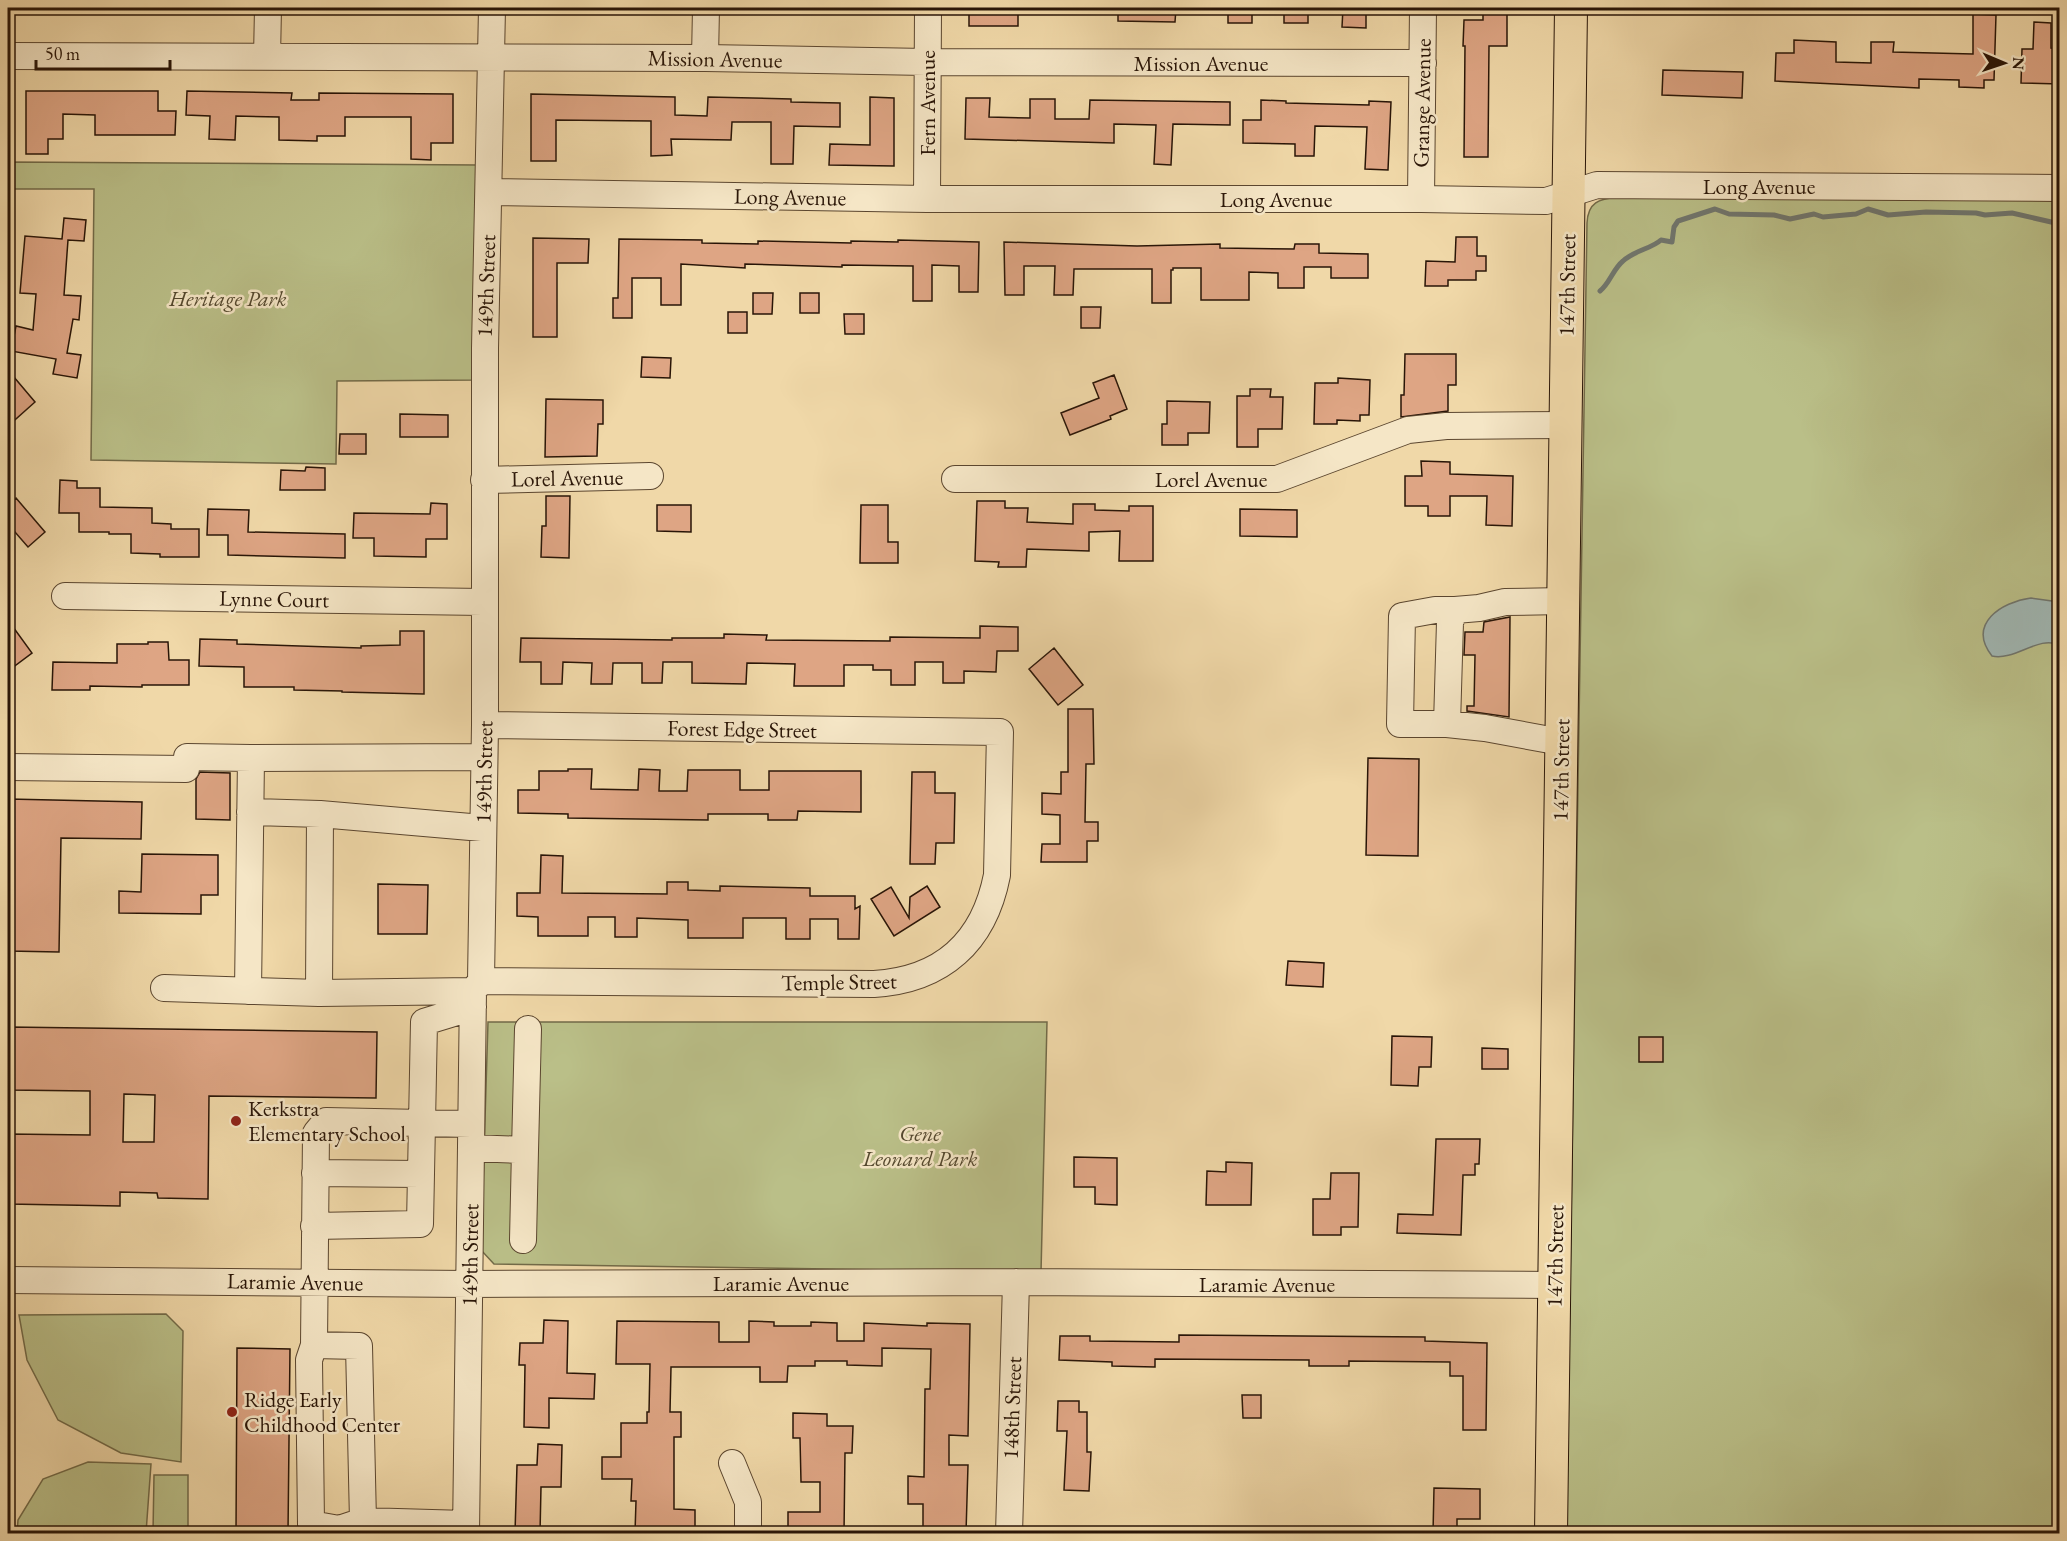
<svg xmlns="http://www.w3.org/2000/svg" width="2067" height="1541" font-family="'EB Garamond',serif">
<style>
.green{fill:#babf88;stroke:#726a48;stroke-width:1.5}
.water{fill:#a0b7b3;stroke:#70766e;stroke-width:1.5}
.lines{fill:none;stroke-linecap:round;stroke-linejoin:round}
.stream{stroke:#70766e;stroke-width:5}
.building{fill:#dea584;stroke:#291507;stroke-width:1.5;fill-rule:evenodd}
.minor-casing{stroke:#5b462f;stroke-width:28}
.major-casing{stroke:#291507;stroke-width:34}
.minor{stroke:#f5e6c6;stroke-width:26}
.major{stroke:#f0d8a8;stroke-width:32}
.poi-dot{fill:#8f2418;stroke:#f5e6c6;stroke-width:2}
.labels{text-anchor:middle;dominant-baseline:central;stroke-width:5;stroke-linejoin:round;paint-order:stroke}
.street-label{font-size:22px;fill:#291507;stroke:#f5e6c6}
.park-label{font-size:22px;font-style:italic;fill:#54482e;stroke:#f5e6c6}
.poi-label{font-size:22px;fill:#291507;stroke:#f5e6c6;text-anchor:start}
</style>
<rect width="100%" height="100%" fill="#f0d8a8"/>
<filter id="stains"><feTurbulence type="fractalNoise" baseFrequency=".00333" numOctaves="4"/><feColorMatrix values="0 0 0 0 .2 0 0 0 0 .09 0 0 0 0 .02 0 0 0 .5 -.17"/></filter>
<radialGradient id="worn" r=".72"><stop offset=".6" stop-color="#630" stop-opacity="0"/><stop offset="1" stop-color="#630" stop-opacity=".3"/></radialGradient>
<path class="green" d="M8 162 478 165V380L337 381 336 464 91 460 94 189H8Z
M1618 197H2059V1533L1566 1534 1587 223C1588 202 1599 199 1618 197Z
M488 1022H1047L1041 1272 494 1264 481 1250Z
M166 1314 183 1331 181 1462 121 1453 58 1420 27 1360 19 1315Z
M88 1462 151 1464 146 1533H17L18 1520 43 1479Z
M154 1475H188V1533H153Z"/>
<path class="water" d="M2031 598 2059 602V645C2039 635 2015 661 1992 656 1967 624 2001 602 2031 598Z"/>
<g class="lines">
<path class="stream" d="M1600 291C1610 283 1613 269 1623 261 1635 250 1651 249 1661 240L1672 242 1674 227 1678 221 1715 209 1729 214 1774 215 1790 219 1814 214 1823 217 1856 214 1868 209 1888 215 1926 212 1976 213 1985 215 2012 213 2060 224"/>
</g>
<path class="building" d="M969 8H1018V26H969Z
M1118 8H1176L1175 22 1118 21Z
M1228 8H1252V23H1228Z
M1284 8H1308V23H1284Z
M1343 8H1366V28L1342 27Z
M1483 8H1507V46H1489L1488 157H1464L1465 46H1463L1464 20H1483Z
M1973 14 1996 15 1994 80H1984V88L1959 87V80L1919 79V88L1775 81 1776 53H1794V40L1836 42V62L1871 63V42H1894L1893 52 1973 54Z
M2034 22 2051 23V48L2060 49V84L2021 83 2022 49H2033Z
M1663 70 1743 72 1742 98 1662 95Z
M26 91H158V111H176L175 135H95V115L63 114V139H48V154H26Z
M187 91 292 93 291 100H319V93L453 94V143H431V160L411 159V117H345V136H317V141L279 140V117L236 116 235 140 209 139 210 116 186 115Z
M531 94 675 97V115L707 116 708 97 791 99V102L840 103V127L794 126 793 164H771V122H732L731 140 671 139 672 155 651 156V121L556 120V161H531Z
M870 97 894 98V166L829 165 830 144 870 145Z
M966 98H990L989 117 1030 118V99H1055V119H1089L1090 100 1230 102V125L1173 124 1171 165 1154 164 1156 125 1114 124V143L965 139Z
M1261 100 1286 101V103L1369 105V101L1391 102 1388 170 1365 169 1367 127 1315 126 1314 156H1295V144L1243 143V120H1261Z
M64 218 86 220 84 241 68 240 64 295 81 296 79 320 73 319 67 353 81 355 77 378 53 374 56 359 11 351 16 326 33 330 36 294 20 293 25 236 62 239Z
M1456 237H1477V256H1486V271H1476V280H1448V286H1425L1426 261 1455 262Z
M533 238 589 239 588 263H557V337H533Z
M619 239 702 240V243L758 244V241L851 243V241L898 242V240L979 242 978 292H959V266L932 265V301H913V266L842 265V267L745 264V268L681 264V305H661V278H632V318H613V298H618Z
M1004 242 1137 246 1220 244V248L1294 249 1295 244H1319V253L1368 254V278H1331V267H1304V288H1278V273L1249 272V300H1201V268H1173V270H1171V303H1152V269H1074L1073 295H1054L1055 266H1024V295H1005Z
M753 293H773L772 314H753Z
M800 293H819V313H800Z
M1081 307H1101L1100 328H1081Z
M728 312H747V333H728Z
M844 314H864V334H845Z
M1405 354H1456V385H1448V411L1401 417V395H1404Z
M642 357 671 358 670 378 641 377Z
M8 370 35 402 8 426Z
M1114 375 1127 409 1110 416 1111 419 1070 435 1061 413 1099 398 1093 383Z
M1338 378 1370 380 1369 415H1360V421L1337 420V424H1314L1315 383H1338Z
M1250 389H1271L1270 397H1283L1282 429H1258V447H1237V396H1250Z
M546 399 603 400V424H598L597 456 545 457Z
M1167 401 1210 402 1209 433H1188V445H1162V424H1167Z
M400 414 448 415V437H400Z
M340 434H366V454H339Z
M1421 461 1450 462V474L1513 476 1512 526 1486 525 1487 496H1450V516H1428V506H1405V476H1422Z
M306 467 325 468V490H280L281 470 305 471Z
M60 480 77 481V488H100V507L152 508V523L171 524V529H199V557H160V554L131 553V534H109V532H79V513H59Z
M546 496H570L569 558 541 557 542 526H546Z
M16 498 45 532 28 547 15 532 8 538V505Z
M977 501H1005V508H1028L1027 522 1073 524V504H1095V510L1129 511V506H1153V561H1119L1120 531 1089 532V551L1027 549 1026 567H998L999 562 975 561Z
M431 503 447 504V539H426V557L374 556V538H353L354 513 430 514Z
M657 505H691V532L657 531Z
M861 505H888V542H898V563H860Z
M208 509 249 510 248 532 345 534V558L228 555V535H207Z
M1240 509 1297 510V537L1240 536Z
M1510 617 1509 717 1467 711V706H1474L1475 655H1464L1465 632H1483L1484 622Z
M8 620 32 653 8 671Z
M980 626 1018 627V651H997L996 672 964 671V683H943V662H915V685H891V670H873V665H844V686H794L795 664 747 663 746 684 692 683V662H663L662 683H642V663H613L612 684H591L592 663 563 662 562 684H541V662H520L521 638 672 640V638H724V634L767 635 766 640 890 641V637L980 638Z
M400 631H424V694L342 692V691L294 690V687H244V667L199 666 200 639 237 640V644L361 648V646L400 645Z
M148 642H168L169 660H189V685H142V687L90 686V690H52L53 662 117 663V644H148Z
M1054 648 1083 685 1058 705 1029 669Z
M1068 709H1093L1094 764H1086L1085 822H1098V841H1087V862H1041L1042 844H1060V815L1042 814V793L1061 794V772H1068Z
M1368 758 1419 759 1418 856 1366 855Z
M568 769H592L591 789 638 790 639 769 660 770 659 791H687L688 770H740V790H769V771H861V812L798 811 797 820H768V814H708V820L568 818V814L518 813V790H539V771H568Z
M200 772 230 773V820L196 819V779Z
M912 772H935V793H955L954 843H936L935 864H910Z
M8 799 142 802 141 839 61 838 59 952 8 951Z
M142 854 218 855V895H201V914L119 913V891L141 892Z
M541 855 563 856 562 893 667 894V882H688V890L720 891V886L810 888V896H855V909L860 906 859 939H838V919H810V939H786V918H743V938H688V920L637 918V937H615V917H588V936H538V917L517 916V893H540Z
M378 884 428 885 427 934H378Z
M927 886 940 907 894 936 871 899 891 887 909 918 910 897Z
M1288 961 1324 963 1323 987 1286 985Z
M8 1027 377 1032 376 1098 209 1096 208 1199 158 1198 157 1193 120 1192V1206L8 1204V1134L90 1135V1091L8 1090ZM124 1094 155 1095 154 1142H123Z
M1392 1036 1432 1037 1431 1067H1419L1418 1086 1391 1085Z
M1639 1037H1663V1062H1639Z
M1482 1048 1508 1049V1069H1482Z
M1436 1139H1480L1479 1164H1475V1175H1463L1461 1235 1397 1233 1398 1214 1433 1215Z
M1074 1157 1117 1158V1205L1095 1204V1187H1074Z
M1226 1162 1252 1163 1251 1205H1206L1207 1171 1226 1172Z
M1331 1173H1359L1358 1227H1341V1235H1313V1199H1330Z
M544 1320 568 1321 567 1373 595 1374 594 1399 549 1398V1428L524 1427 525 1365H519L520 1343H543Z
M617 1321 719 1322V1342H749V1321L774 1322V1326H811V1322L837 1323V1341H864V1323L927 1326V1323L970 1324 968 1436 949 1435V1465H968L966 1533H923V1504H908V1476L924 1477 925 1389H930L931 1349 882 1348V1366L847 1365V1361H815V1366H788L787 1382H760V1367H671L670 1412H681V1437H674V1509L695 1510V1533H635L636 1501H631L632 1479H602V1457H621V1423H647V1412H649L650 1364H616Z
M1179 1335 1425 1337V1341L1487 1343 1486 1430H1463V1376H1450V1362L1349 1361V1366H1309V1360L1155 1359V1367L1112 1366V1362L1059 1360 1060 1336H1090V1341L1179 1342Z
M237 1348 290 1349 288 1533H236Z
M1242 1395H1261V1418H1243Z
M1058 1401H1079V1412H1087V1452H1091L1089 1491 1064 1490 1067 1431H1057Z
M793 1413 827 1414V1426H853L852 1453H845L844 1533H788V1512H820V1482H801L800 1438H793Z
M538 1444 562 1445 561 1487H541L540 1533H515L517 1465H537Z
M1434 1488 1480 1489V1519H1457V1533H1433Z"/>
<g class="lines">
<defs>
<path id="minor" d="M8 56 705 58 926 62 1423 63
M267 57 268 8
M705 58 706 8
M489 192 927 199H1421L1546 201 1597 185 2060 188
M927 199 928 8
M1421 199 1423 8
M955 479H1277L1408 430 1446 426 1566 425
M484 480 650 476
M65 596 483 602
M1447 724H1400L1402 616 1435 610H1455
M1561 742 1485 728 1447 724 1450 622 1455 610 1479 608 1505 602 1563 601
M251 758 484 757
M8 767 186 769 187 757 251 758 248 991
M250 812 320 814 482 828
M481 981 874 984C942 980 984 942 997 875L1000 732 485 725
M164 988 319 993 473 991
M319 993 320 814
M471 1148 525 1150 523 1240
M525 1150 528 1029
M315 1173 420 1174
M314 1226 420 1224 424 1022 473 1007
M8 1280 469 1284 1016 1282 1555 1285
M314 1345 309 1360 311 1524 339 1529 363 1521 466 1524
M732 1463 748 1502V1534
M363 1521 359 1346 314 1345 316 1133 326 1121 471 1124
M466 1534 473 991 481 981 485 725V348L492 8
M1009 1534 1016 1282"/>
<path id="major" d="M1551 1534 1571 8"/>
</defs>
<use href="#minor" class="minor-casing"/>
<use href="#major" class="major-casing"/>
<use href="#minor" class="minor"/>
<use href="#major" class="major"/>
</g>
<g class="poi-dot">
<circle cx="236" cy="1121" r="6"/>
<circle cx="232" cy="1412" r="6"/>
</g>
<g class="labels">
<g class="street-label">
<text transform="translate(715 59) rotate(1)">Mission Avenue</text>
<text x="1201" y="63">Mission Avenue</text>
<text transform="translate(927 103) rotate(-90)">Fern Avenue</text>
<text transform="translate(1422 103) rotate(-89)">Grange Avenue</text>
<text x="1759" y="186">Long Avenue</text>
<text transform="translate(790 197) rotate(1)">Long Avenue</text>
<text x="1276" y="199">Long Avenue</text>
<text transform="translate(1567 285) rotate(-89)">147th Street</text>
<text transform="translate(486 286) rotate(-88)">149th Street</text>
<text transform="translate(567 478) rotate(-1)">Lorel Avenue</text>
<text x="1211" y="479">Lorel Avenue</text>
<text transform="translate(274 599) rotate(1)">Lynne Court</text>
<text transform="translate(742 729) rotate(1)">Forest Edge Street</text>
<text transform="translate(1561 770) rotate(-89)">147th Street</text>
<text transform="translate(484 772) rotate(-89)">149th Street</text>
<text transform="translate(839 982) rotate(-1)">Temple Street</text>
<text transform="translate(470 1255) rotate(-89)">149th Street</text>
<text transform="translate(1555 1256) rotate(-89)">147th Street</text>
<text transform="translate(295 1282) rotate(1)">Laramie Avenue</text>
<text x="781" y="1283">Laramie Avenue</text>
<text x="1267" y="1284">Laramie Avenue</text>
<text transform="translate(1012 1408) rotate(-88)">148th Street</text>
</g>
<g class="park-label">
<text x="228" y="298">Heritage Park</text>
<text x="920" y="1133">Gene<tspan x="920" dy="25">Leonard Park</tspan></text>
</g>
<g class="poi-label">
<text x="248" y="1108">Kerkstra<tspan x="248" dy="25">Elementary School</tspan></text>
<text x="244" y="1399">Ridge Early<tspan x="244" dy="25">Childhood Center</tspan></text>
</g>
</g>
<rect width="2067" height="1541" fill="none" stroke="#f0d8a8" stroke-width="30"/>
<rect x="9" y="9" width="2049" height="1523" fill="none" stroke="#291507" stroke-width="3"/>
<rect x="15" y="15" width="2037" height="1511" fill="none" stroke="#291507" stroke-width="1.5"/>
<g transform="translate(2004 63) rotate(92)" stroke="#f5e6c6" stroke-width="4.5" paint-order="stroke">
<path d="M0-4.5L10 22L0 15L-10 22Z" fill="#291507"/>
<text y="-9" font-size="16" font-weight="bold" text-anchor="middle" fill="#291507">N</text>
</g>
<path d="M36 60v9h134v-9" fill="none" stroke="#291507" stroke-width="3"/>
<text x="45" y="60" font-size="18" fill="#291507" stroke="#f5e6c6" stroke-width="4.5" paint-order="stroke">50 m</text>
<rect width="100%" height="100%" filter="url(#stains)"/>
<rect width="100%" height="100%" fill="url(#worn)"/>
</svg>
